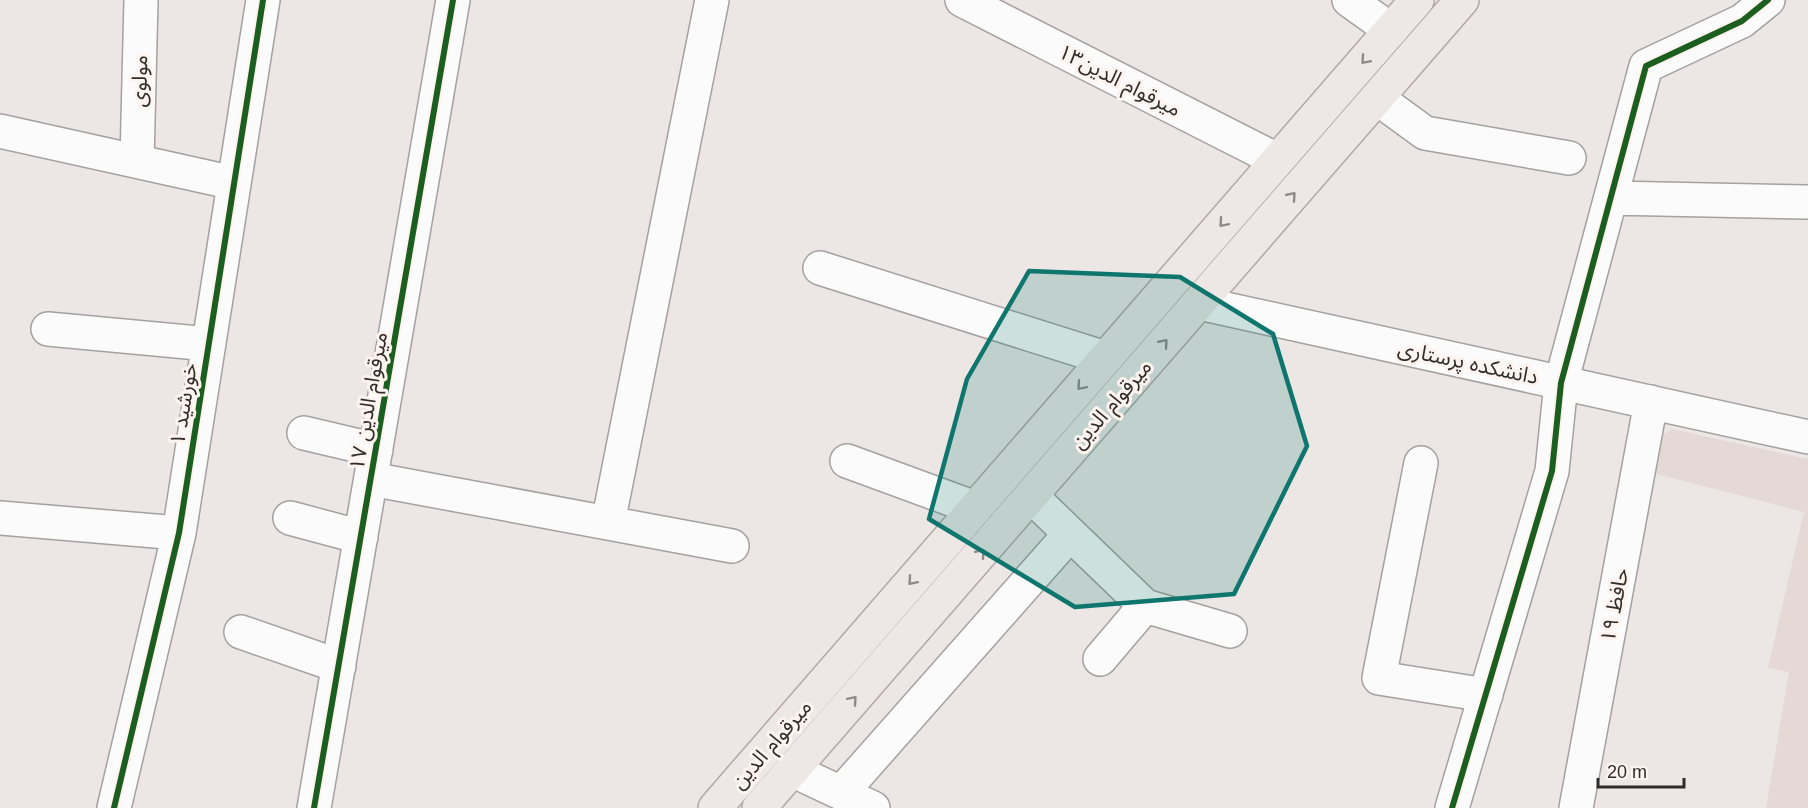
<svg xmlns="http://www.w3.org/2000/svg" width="1808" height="808" font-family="Helvetica,'Noto Sans Arabic',sans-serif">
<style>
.built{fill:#e5d9d5}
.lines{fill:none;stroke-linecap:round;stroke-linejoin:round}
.minor-casing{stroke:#a4a1a0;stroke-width:36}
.major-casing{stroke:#b3a7a3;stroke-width:36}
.minor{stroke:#fcfbfb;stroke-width:33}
.major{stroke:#ede7e5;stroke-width:33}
.cycleway-casing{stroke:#fdf3ef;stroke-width:10}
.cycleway{stroke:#1b5e20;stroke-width:6}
.oneway{stroke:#8e8a88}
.marked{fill:#0f766e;fill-opacity:0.2;stroke:#0f766e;stroke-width:4.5;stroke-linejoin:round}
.labels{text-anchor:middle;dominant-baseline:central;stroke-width:6;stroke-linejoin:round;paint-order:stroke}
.street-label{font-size:21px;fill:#2f2c2a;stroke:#fdf3ef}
</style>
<rect width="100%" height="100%" fill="#ece6e5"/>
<path class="built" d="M1672 429 1808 459V808H1766L1789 672 1768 668 1804 512 1653 473 1661 436Z"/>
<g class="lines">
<defs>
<path id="minor" d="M962 0 1277 160
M1349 0 1391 30
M1377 98 1425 133 1569 158
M0 131 234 183
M137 161 141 0
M1611 198 1808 202
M820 268 1105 358
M1199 303 1808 437
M48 329 209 344
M304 433 376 450
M847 461 975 508
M1421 463 1379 678 1486 695
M371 479 732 546
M1031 496 1145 606 1230 631
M0 518 179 533
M290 518 361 537
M608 523 712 0
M241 632 339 666
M1100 659 1145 606
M792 770 873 808
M841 793 1070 534
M114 808 179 533 263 0
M314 808 453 0
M1452 808 1552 471 1561 383 1646 66 1742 21 1768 0
M1576 808 1651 402"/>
<path id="major" d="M715 808 1417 0
M759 808 1462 0"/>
</defs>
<use href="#minor" class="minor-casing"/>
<use href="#major" class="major-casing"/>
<use href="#minor" class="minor"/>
<use href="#major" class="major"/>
<defs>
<path id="cycleway" d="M114 808 179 533 263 0
M314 808 453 0
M1452 808 1552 471 1561 383 1646 66 1742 21 1768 0"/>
</defs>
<use href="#cycleway" class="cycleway-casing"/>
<use href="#cycleway" class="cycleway"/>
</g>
<defs><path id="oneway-chevron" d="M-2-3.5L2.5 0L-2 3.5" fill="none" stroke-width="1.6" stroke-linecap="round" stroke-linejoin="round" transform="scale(1.5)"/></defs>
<g class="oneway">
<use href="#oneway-chevron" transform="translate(1365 60) rotate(131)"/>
<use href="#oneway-chevron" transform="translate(1292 196) rotate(-49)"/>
<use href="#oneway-chevron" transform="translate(1223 223) rotate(131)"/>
<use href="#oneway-chevron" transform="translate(1164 343) rotate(-49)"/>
<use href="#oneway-chevron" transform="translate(1081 386) rotate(131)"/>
<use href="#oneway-chevron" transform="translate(981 553) rotate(-49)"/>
<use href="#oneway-chevron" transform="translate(912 581) rotate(131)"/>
<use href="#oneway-chevron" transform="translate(853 700) rotate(-49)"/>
</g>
<path class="marked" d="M1029 271 1180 277 1273 334 1307 446 1234 594 1075 607 929 519 967 379Z"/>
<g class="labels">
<g class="street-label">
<text transform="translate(1120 80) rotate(27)">میرقوام الدین۱۳</text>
<text transform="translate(139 81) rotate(-88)">مولوی</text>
<text transform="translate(1468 362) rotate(12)">دانشکده پرستاری</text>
<text transform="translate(368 401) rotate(-80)">میرقوام الدین ۱۷</text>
<text transform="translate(183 404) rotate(-81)">خورشید ۱</text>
<text transform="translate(1111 404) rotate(-49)">میرقوام الدین</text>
<text transform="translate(1614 605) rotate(-79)">حافظ ۱۹</text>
<text transform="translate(771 744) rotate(-49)">میرقوام الدین</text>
</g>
</g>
<path d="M1598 778v9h86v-9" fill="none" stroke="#2f2c2a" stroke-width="3"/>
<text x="1607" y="778" font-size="18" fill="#2f2c2a" stroke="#fdf3ef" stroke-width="4.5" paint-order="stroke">20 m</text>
</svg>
